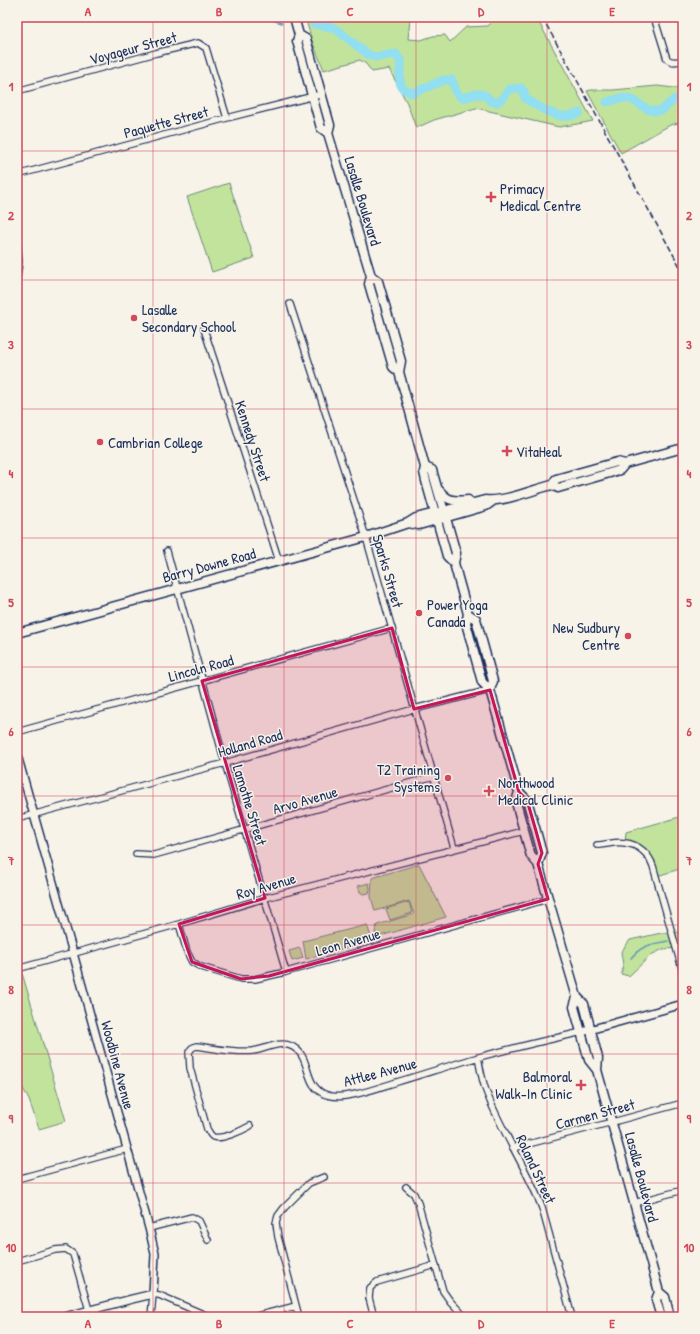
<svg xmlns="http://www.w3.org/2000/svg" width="700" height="1334" font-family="'Patrick Hand',sans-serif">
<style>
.green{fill:#c2e39b;stroke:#6e897c}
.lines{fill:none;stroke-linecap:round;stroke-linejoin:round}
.stream{stroke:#6299b6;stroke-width:1.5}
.river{stroke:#91dff0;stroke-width:9}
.minor-casing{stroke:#1b2f5e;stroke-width:8}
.tertiary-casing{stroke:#1b2f5e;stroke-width:10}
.secondary-casing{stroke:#1b2f5e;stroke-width:11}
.minor{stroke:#f7f3e8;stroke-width:5.5}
.tertiary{stroke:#f7f3e8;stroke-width:7}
.secondary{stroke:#f7f3e8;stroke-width:8}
.rail{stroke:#1b2f5e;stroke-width:1.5;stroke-dasharray:6 3;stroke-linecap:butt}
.marked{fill:#c2185b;fill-opacity:0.2;stroke:#c2185b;stroke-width:3;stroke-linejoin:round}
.grid{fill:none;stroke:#d1495b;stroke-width:1;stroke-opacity:0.55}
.poi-dot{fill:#d1495b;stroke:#f7f3e8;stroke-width:1.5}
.labels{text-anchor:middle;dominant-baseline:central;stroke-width:3;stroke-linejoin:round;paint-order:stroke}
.street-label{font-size:15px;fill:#1b2f5e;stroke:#f7f3e8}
.poi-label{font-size:15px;fill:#1b2f5e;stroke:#f7f3e8;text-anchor:start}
.neatline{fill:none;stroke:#d1495b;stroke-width:1.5}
.grid-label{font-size:13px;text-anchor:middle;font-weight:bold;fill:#d1495b}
</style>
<rect width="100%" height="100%" fill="#f7f3e8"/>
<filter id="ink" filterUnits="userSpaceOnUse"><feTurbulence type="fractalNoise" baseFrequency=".025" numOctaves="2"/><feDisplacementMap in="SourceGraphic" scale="8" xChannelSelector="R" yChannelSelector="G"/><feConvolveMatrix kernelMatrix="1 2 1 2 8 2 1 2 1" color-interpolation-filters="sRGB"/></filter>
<g filter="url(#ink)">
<path class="green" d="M305 17 316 18 320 17H409L410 20 408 39 421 40 433 36 445 35 450 42 466 27 488 26 497 17H536L593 121 583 123 559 127 476 108 434 120 416 128 407 103 389 69 372 72 366 64 360 60 324 70 312 41Z
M657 86 683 89V122L670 125 621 153 587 91 591 90H613Z
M229 183 254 258 212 272 187 197Z
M683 816V868L657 876 649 855 625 842 626 832Z
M419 864 446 917 377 937 375 932 377 925 414 914 409 901 375 911 371 897 372 878Z
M369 883 370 889 369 893 363 894 360 892 358 886Z
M409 902 412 913 390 920 386 909Z
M367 925 371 937 370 942 306 959 303 941Z
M683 932V948L663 949 651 955 629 976 621 974 623 965 621 952 630 940 661 933Z
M300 948 303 958 292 961 289 951Z
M22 973 66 1121 39 1129 29 1100 17 1077V975Z"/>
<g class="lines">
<path class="stream" d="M263 17 282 23
M631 958C643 944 651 945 668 941"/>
<path class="river" d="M314 24 331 27 337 30 369 55 376 57 396 54 401 62C400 75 395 90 413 93L444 80H452L456 92 462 98C468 97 478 92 484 95 487 96 488 99 491 101 499 107 505 93 510 89L521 88 524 92 525 98C536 105 550 115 563 116 569 117 574 115 579 113
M607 102 621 98 631 99 647 109 654 111 662 110 675 99H683"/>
<defs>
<path id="minor" d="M654 17 667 59C672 63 677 62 683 60
M17 91 156 53 198 43 206 48 227 118
M17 175 227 118 322 94
M17 239 19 262 17 277
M290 304 366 537 454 848
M204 329 279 561
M167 551 225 763 286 972
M17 732 392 628
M17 819 225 763 414 709 490 690
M597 845C606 845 616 841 625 843 638 844 649 854 653 866L683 972
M136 854 154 855 434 776
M179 924 187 952 192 962 201 967 241 979H255L286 972 548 899
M17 969 179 924 265 898 524 831
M478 1057C480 1068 482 1080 486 1091 501 1131 527 1168 542 1208L572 1317
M250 1126C243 1130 222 1140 213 1137 210 1135 209 1132 207 1129L190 1068 189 1052 192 1048 196 1046C214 1048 234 1053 253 1051 267 1049 283 1038 296 1049 311 1060 304 1088 327 1095 344 1101 380 1087 397 1082 424 1074 451 1065 479 1057 513 1048 547 1040 582 1032
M513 1148 620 1120 683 1103
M17 1179 127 1149
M406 1187 414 1194 418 1203 443 1291 450 1301 465 1317
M634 1203 683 1190
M149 1228 192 1217 199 1221 208 1240
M17 1261 55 1250 66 1249 73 1254 89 1310
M151 1317 153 1294 159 1295 210 1317
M253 1317 296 1306
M299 1317 278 1237 276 1223 278 1216 284 1208 309 1183 324 1177
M374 1317 369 1298 370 1288 377 1282 436 1265"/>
<path id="tertiary" d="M17 755 73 953 149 1228 155 1254 153 1294 132 1299 64 1317
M582 1032 683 1004"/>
<path id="secondary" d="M294 17 299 35 297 41 321 128 328 133
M299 35 306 39 330 125 328 133 371 276 369 284 393 367 399 372
M371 276 378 281 401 361 399 372 425 467 424 472 426 481 447 556 454 563 458 578 468 614 466 623 482 682 490 690 519 792 527 800 536 831 542 853 538 864
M425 467 432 470 456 553 454 563
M552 485 558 488 620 470 625 464
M438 489C449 502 452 501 468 500
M408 523 419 525 486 506 493 501
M468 614 476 619 493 681 490 690
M17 633 366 537 408 523 416 518 485 500C505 502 532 490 552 485L556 479 617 462 625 464 683 448
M519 792 516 802 519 813 531 856 538 864 577 997 584 1004 598 1058 597 1070 659 1292 665 1297 670 1317
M577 997 574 1007 589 1060 597 1070
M659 1292 656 1300 661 1317"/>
</defs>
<use href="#minor" class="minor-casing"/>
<use href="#tertiary" class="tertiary-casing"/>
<use href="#secondary" class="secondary-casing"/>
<use href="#minor" class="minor"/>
<use href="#tertiary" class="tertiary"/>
<use href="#secondary" class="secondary"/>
<path class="rail" d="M542 17 683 272"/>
</g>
</g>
<path class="marked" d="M392 628 414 709 490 690 519 792 527 800 536 831 542 853 538 864 548 899 269 976 241 979 192 962 179 924 265 898 202 681Z"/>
<path class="grid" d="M153 17V1317M284 17V1317M416 17V1317M547 17V1317M17 151H683M17 280H683M17 409H683M17 538H683M17 667H683M17 796H683M17 925H683M17 1054H683M17 1183H683"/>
<g class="poi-dot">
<path d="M489 191h4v4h4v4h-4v4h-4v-4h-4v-4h4z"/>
<circle cx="134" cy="318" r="4"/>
<circle cx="100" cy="442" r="4"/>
<path d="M505 445h4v4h4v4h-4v4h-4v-4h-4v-4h4z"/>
<circle cx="419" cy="613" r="4"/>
<circle cx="628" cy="636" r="4"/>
<circle cx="448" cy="778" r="4"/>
<path d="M487 785h4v4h4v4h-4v4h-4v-4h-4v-4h4z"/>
<path d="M579 1079h4v4h4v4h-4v4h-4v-4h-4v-4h4z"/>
</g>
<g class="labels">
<g class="street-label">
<text transform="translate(133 48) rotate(-15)">Voyageur Street</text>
<text transform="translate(166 122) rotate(-15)">Paquette Street</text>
<text transform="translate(363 201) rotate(73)">Lasalle Boulevard</text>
<text transform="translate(253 441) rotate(72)">Kennedy Street</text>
<text transform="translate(209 565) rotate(-15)">Barry Downe Road</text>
<text transform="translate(388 571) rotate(74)">Sparks Street</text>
<text transform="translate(201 668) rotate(-15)">Lincoln Road</text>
<text transform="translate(250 743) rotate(-16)">Holland Road</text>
<text transform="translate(305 800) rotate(-16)">Arvo Avenue</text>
<text transform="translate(250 805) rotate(73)">Lamothe Street</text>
<text transform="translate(266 886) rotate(-16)">Roy Avenue</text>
<text transform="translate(348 942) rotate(-16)">Leon Avenue</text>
<text transform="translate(118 1065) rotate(75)">Woodbine Avenue</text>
<text transform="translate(380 1072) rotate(-15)">Attlee Avenue</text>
<text transform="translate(595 1114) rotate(-15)">Carmen Street</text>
<text transform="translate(536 1169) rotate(65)">Roland Street</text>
<text transform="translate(642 1177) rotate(75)">Lasalle Boulevard</text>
</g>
<g class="poi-label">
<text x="500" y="188">Primacy<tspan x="500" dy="17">Medical Centre</tspan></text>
<text x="142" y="309">Lasalle<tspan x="142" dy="17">Secondary School</tspan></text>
<text x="108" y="442">Cambrian College</text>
<text x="516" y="451">VitaHeal</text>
<text x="427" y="604">Power Yoga<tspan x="427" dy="17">Canada</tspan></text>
<text x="620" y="627" text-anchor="end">New Sudbury<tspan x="620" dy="17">Centre</tspan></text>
<text x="440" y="769" text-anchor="end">T2 Training<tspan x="440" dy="17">Systems</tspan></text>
<text x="498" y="782">Northwood<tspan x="498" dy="17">Medical Clinic</tspan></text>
<text x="572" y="1076" text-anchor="end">Balmoral<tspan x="572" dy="17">Walk-In Clinic</tspan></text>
</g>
</g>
<rect width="700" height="1334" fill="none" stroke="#f7f3e8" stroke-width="44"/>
<rect x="22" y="22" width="656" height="1290" class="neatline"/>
<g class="grid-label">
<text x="88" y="16">A</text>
<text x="219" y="16">B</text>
<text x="350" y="16">C</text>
<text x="481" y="16">D</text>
<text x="612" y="16">E</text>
<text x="11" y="91">1</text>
<text x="689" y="91">1</text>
<text x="11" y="220">2</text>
<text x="689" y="220">2</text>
<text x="11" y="349">3</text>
<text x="689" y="349">3</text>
<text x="11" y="478">4</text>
<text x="689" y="478">4</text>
<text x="11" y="607">5</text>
<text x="689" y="607">5</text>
<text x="11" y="736">6</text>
<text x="689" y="736">6</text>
<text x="11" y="865">7</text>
<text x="689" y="865">7</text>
<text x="11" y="994">8</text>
<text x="689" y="994">8</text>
<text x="11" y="1123">9</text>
<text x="689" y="1123">9</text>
<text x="11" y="1252">10</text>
<text x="689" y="1252">10</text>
<text x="88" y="1328">A</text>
<text x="219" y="1328">B</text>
<text x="350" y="1328">C</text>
<text x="481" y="1328">D</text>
<text x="612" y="1328">E</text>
</g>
</svg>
